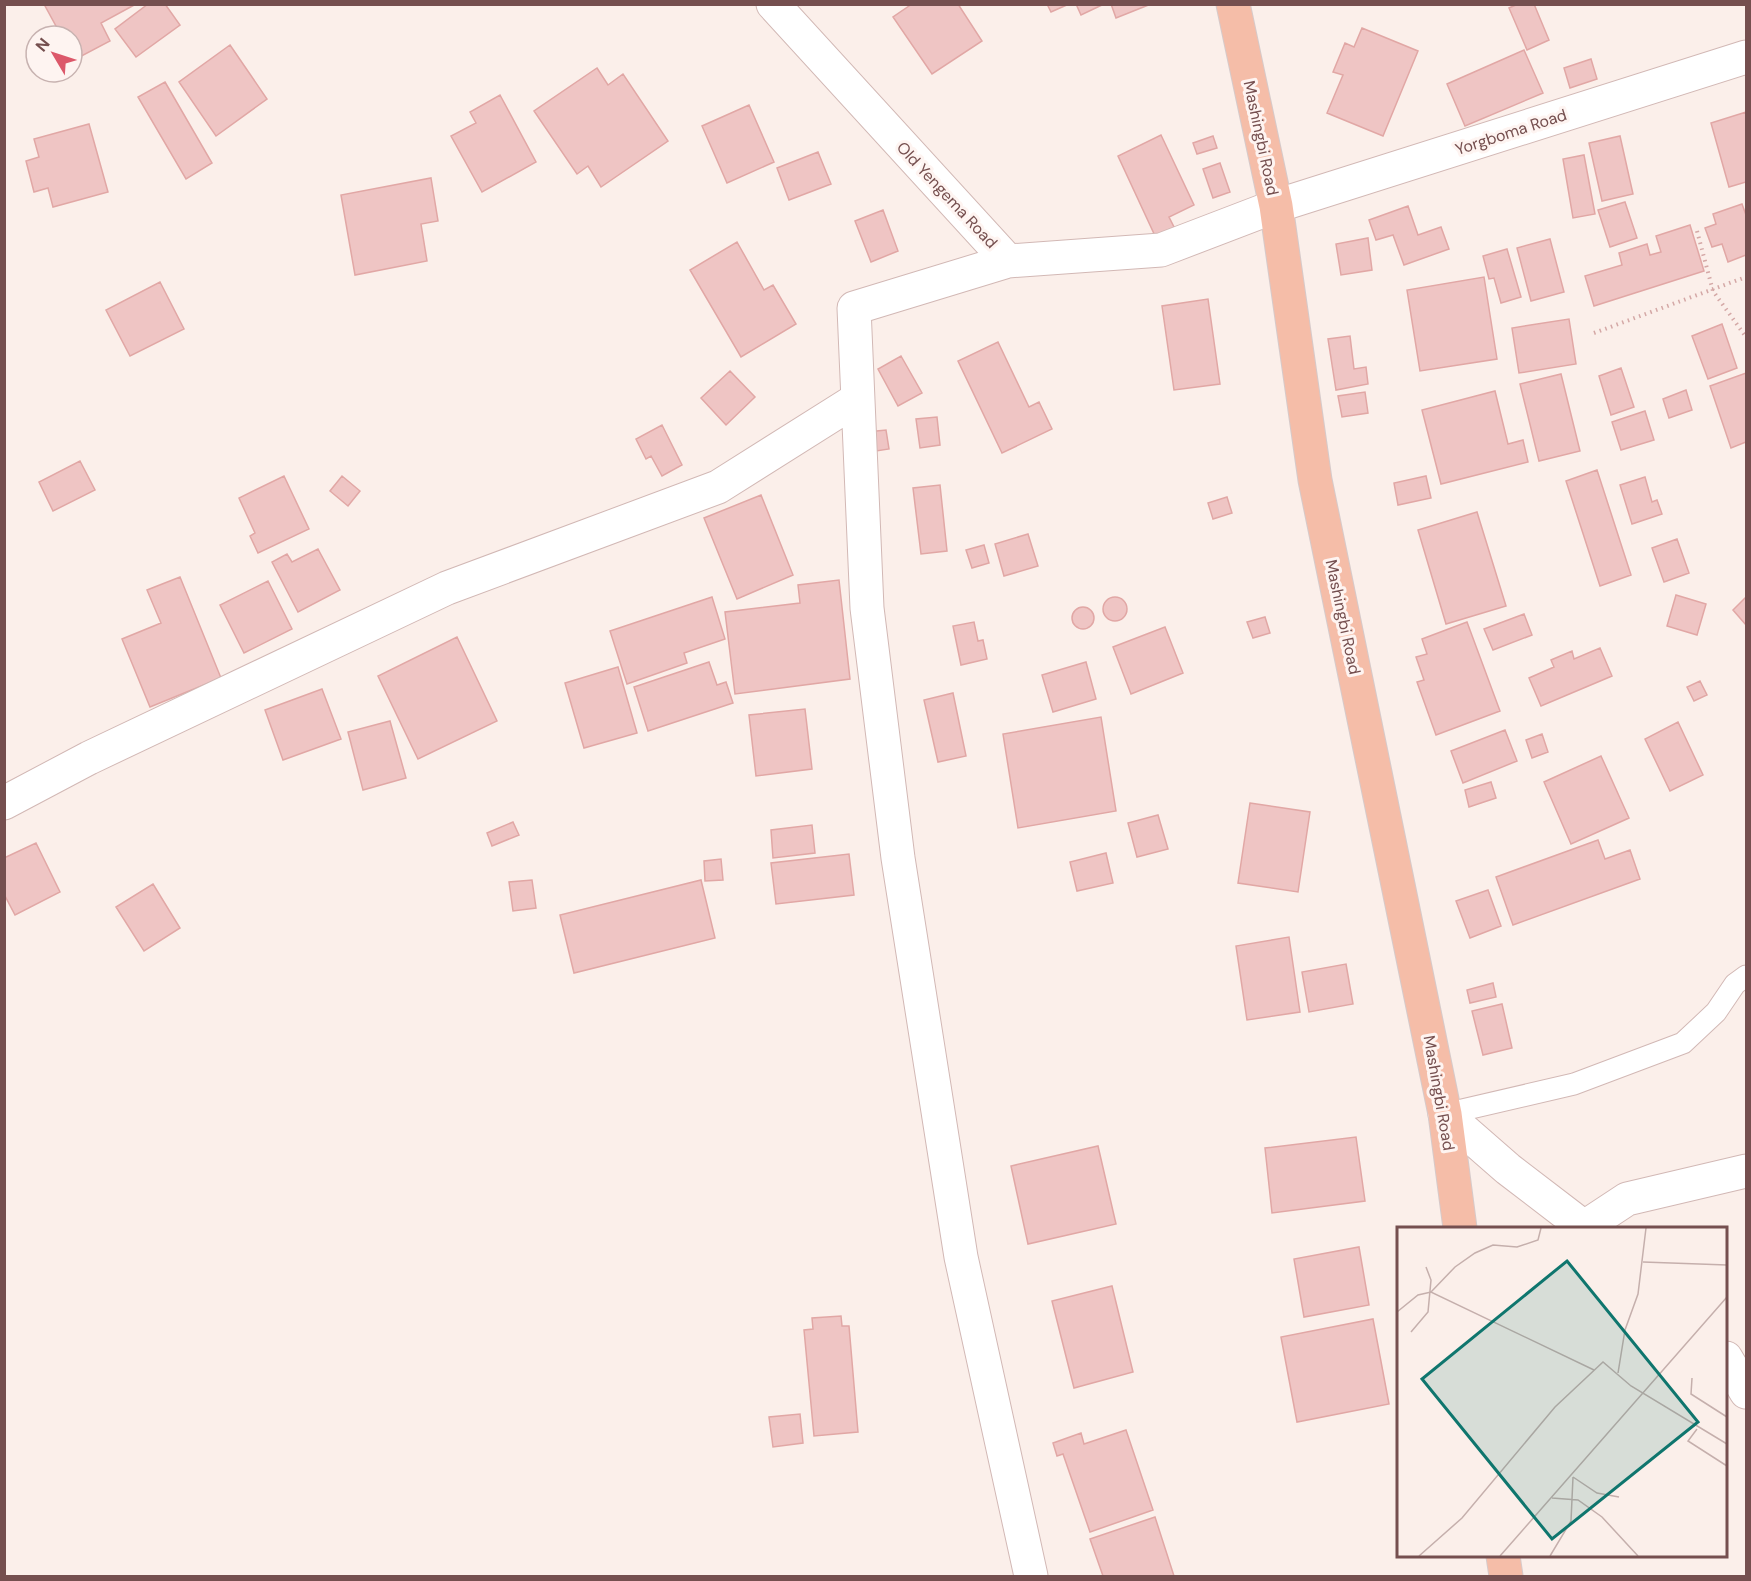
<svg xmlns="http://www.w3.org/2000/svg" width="1751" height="1581" font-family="'DM Sans',sans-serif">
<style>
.building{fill:#efc5c4;stroke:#e1a7a5;stroke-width:1.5}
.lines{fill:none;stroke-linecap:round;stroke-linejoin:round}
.service-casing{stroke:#d2b8b5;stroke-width:23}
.minor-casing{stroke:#d2b8b5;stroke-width:35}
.primary-casing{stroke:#d6caca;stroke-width:35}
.path{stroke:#d4a8a6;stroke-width:4;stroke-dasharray:1.5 4.5;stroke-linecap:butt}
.service{stroke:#fff;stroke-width:21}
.minor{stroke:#fff;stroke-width:33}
.primary{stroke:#f5bda8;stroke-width:33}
.labels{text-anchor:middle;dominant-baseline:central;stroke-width:6;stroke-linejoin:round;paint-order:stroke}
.street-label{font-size:16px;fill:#754f4f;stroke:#fef4f1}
.inset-road{fill:none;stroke:#c5afac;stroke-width:1.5}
.view{fill:#0f766e;fill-opacity:0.15;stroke:#0f766e;stroke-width:3}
.inset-edge{fill:none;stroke:#754f4f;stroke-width:3}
</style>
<rect width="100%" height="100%" fill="#fbefea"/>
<path class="building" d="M44 4 66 5 136 4 101 23 110 41 72 61V36H42L57 28Z
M148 4H165L180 25 136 57 115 29Z
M912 4H958L982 41 932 74 893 17Z
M1047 4H1069L1051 12Z
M1076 4H1104L1081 15Z
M1111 4H1151L1116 18Z
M1518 4H1534L1549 40 1527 50 1509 8Z
M1362 28 1418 51 1383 136 1327 113 1343 75 1333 72 1345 43 1354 47Z
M230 45 267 99 216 136 179 82Z
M1524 50 1543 93 1465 126 1447 84Z
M1591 59 1597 79 1570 88 1564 68Z
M597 68 608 85 623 74 668 141 601 187 588 166 577 174 534 111Z
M165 82 212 163 186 179 138 97Z
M500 95 536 162 482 192 451 136 476 123 470 112Z
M749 105 774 162 727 183 702 126Z
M1746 112V182L1729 187 1711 123Z
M89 124 108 192 53 207 48 188 34 192 26 161 39 157 34 139Z
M1161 135 1194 205 1169 217 1175 229 1156 238 1118 156Z
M1213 136 1217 148 1197 154 1193 143Z
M1620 136 1633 194 1602 201 1589 143Z
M818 152 831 184 789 200 777 168Z
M1584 155 1595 214 1573 218 1563 159Z
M1220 163 1230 192 1213 198 1203 169Z
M431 178 438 221 421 224 427 261 355 275 341 195Z
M1625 202 1637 238 1610 247 1598 210Z
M1742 204 1746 215V255L1728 262 1722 244 1712 247 1705 228 1716 224 1713 214Z
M1408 206 1418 235 1441 227 1449 249 1404 265 1393 235 1376 240 1369 220Z
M883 210 898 251 871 262 855 221Z
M1690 225 1704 271 1594 306 1585 276 1622 265 1619 253 1647 244 1650 255 1661 252 1656 236Z
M1368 238 1372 270 1341 275 1336 244Z
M1550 239 1564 292 1531 301 1517 248Z
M737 242 764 290 773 285 796 324 741 357 690 270Z
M1507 249 1521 297 1501 303 1494 278 1489 279 1483 256Z
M1484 277 1497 359 1420 371 1407 290Z
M160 282 184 329 130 356 106 310Z
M1208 299 1220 384 1174 390 1162 306Z
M1569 319 1576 364 1519 373 1512 328Z
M1722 324 1737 368 1708 379 1692 336Z
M1350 336 1354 369 1366 367 1368 384 1336 390 1328 339Z
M998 342 1029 407 1039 402 1052 429 1002 453 958 361Z
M901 356 922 393 898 406 878 369Z
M1621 368 1634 407 1611 415 1599 376Z
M730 371 755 397 726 425 701 398Z
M1746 373V442L1731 448 1710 386Z
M1561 374 1580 451 1539 461 1520 384Z
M1686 390 1692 410 1669 418 1663 399Z
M1495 391 1508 444 1523 440 1528 462 1441 484 1422 410Z
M1365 392 1368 413 1342 417 1338 396Z
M1645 411 1654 440 1621 450 1612 422Z
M937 417 940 445 920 448 916 419Z
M662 425 682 465 662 476 651 456 646 459 636 439Z
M886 430 889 449 870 452 867 432Z
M80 461 95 490 53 511 39 482Z
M1597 470 1631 575 1600 586 1566 481Z
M284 476 309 529 258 553 250 536 255 533 239 498Z
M342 476 360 491 348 506 330 491Z
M1426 476 1431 498 1398 505 1394 483Z
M1645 477 1652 502 1657 500 1662 514 1632 524 1620 485Z
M940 485 947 551 921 554 913 488Z
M761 495 793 575 737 599 704 518Z
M1227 497 1232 513 1213 519 1208 503Z
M1477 512 1506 606 1446 624 1418 530Z
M1028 534 1038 566 1004 576 995 544Z
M1677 539 1689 573 1664 582 1652 548Z
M984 545 989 563 972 568 966 550Z
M318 549 340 590 298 612 272 562 287 554 292 562Z
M180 577 221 678 150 707 122 639 161 623 147 590Z
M839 580 850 679 735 694 725 612 800 603 798 585Z
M268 581 292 629 244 653 220 605Z
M1676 595 1706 604 1697 635 1667 626Z
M1103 609a12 12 0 1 1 24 0a12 12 0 1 1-24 0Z
M712 597 725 639 684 653 687 663 627 684 610 631Z
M1746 597V625L1733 610Z
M1072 618a11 11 0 1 1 22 0a11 11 0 1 1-22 0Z
M1524 614 1532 635 1493 650 1484 629Z
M1265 617 1270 633 1253 638 1247 622Z
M974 622 978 641 983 640 987 659 961 665 953 626Z
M1467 622 1500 711 1436 735 1417 682 1424 680 1416 657 1427 654 1422 639Z
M1165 627 1183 673 1131 694 1113 647Z
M457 637 497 721 418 759 378 676Z
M1600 648 1612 676 1541 706 1529 678 1554 667 1551 660 1572 651 1574 659Z
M709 662 717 685 726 682 733 703 648 731 634 687Z
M1086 662 1096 699 1053 712 1042 675Z
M618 667 637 733 584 748 565 683Z
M1700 681 1707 695 1694 701 1687 687Z
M322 689 341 739 283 760 265 710Z
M953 693 966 756 938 762 924 700Z
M805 709 812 769 756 776 749 715Z
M1101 717 1116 811 1018 828 1003 734Z
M390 721 406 778 363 790 348 732Z
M1678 722 1703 775 1670 791 1645 739Z
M1505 730 1517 761 1463 783 1451 751Z
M1542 734 1548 752 1532 758 1526 740Z
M1601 756 1629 818 1571 844 1544 782Z
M1491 782 1496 798 1469 807 1465 790Z
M1250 803 1310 812 1298 892 1238 883Z
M1158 815 1168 849 1137 857 1128 823Z
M513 822 519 835 492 846 487 833Z
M812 825 815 853 773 858 771 830Z
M1598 840 1605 859 1630 850 1640 879 1513 925 1496 877Z
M36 843 60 892 15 915 4 894V858Z
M1106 853 1113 883 1077 891 1070 862Z
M849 854 854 895 776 904 771 863Z
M721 859 723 880 705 881 704 861Z
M532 880 536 908 513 911 509 882Z
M701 880 715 938 574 973 560 915Z
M153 884 180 928 144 951 116 907Z
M1488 890 1501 926 1470 938 1456 901Z
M1289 937 1300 1012 1247 1020 1236 946Z
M1346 964 1353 1004 1309 1012 1302 972Z
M1493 983 1496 997 1470 1003 1467 990Z
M1502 1004 1512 1048 1483 1055 1472 1011Z
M1356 1137 1365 1201 1272 1213 1265 1148Z
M1098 1146 1116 1224 1028 1244 1011 1166Z
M1359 1247 1369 1305 1304 1317 1294 1259Z
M1112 1286 1133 1372 1074 1388 1052 1301Z
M841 1316 842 1326H849L858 1432 814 1436 804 1330 813 1329 812 1318Z
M1373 1319 1389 1404 1297 1422 1281 1337Z
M800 1414 803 1443 773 1447 769 1417Z
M1126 1430 1153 1510 1090 1532 1063 1454 1057 1456 1053 1443 1081 1433 1084 1444Z
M1155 1517 1174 1576H1103L1090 1539Z"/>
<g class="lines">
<defs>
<path id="service" d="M1445 1114 1574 1084 1683 1043 1716 1012 1735 984 1746 976"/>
<path id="minor" d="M773 4 1008 261
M4 803 89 758 447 588 718 487 856 400
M1445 1114 1508 1169 1585 1228
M1583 1228 1627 1199 1746 1171
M1726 1358 1746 1392
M1031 1576 961 1257 898 858 867 608 854 308 1008 261 1161 250 1276 206 1746 57"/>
<path id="primary" d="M1233 4 1276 206 1315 480 1445 1114 1460 1228
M1503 1556 1506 1576"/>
</defs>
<use href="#service" class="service-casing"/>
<use href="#minor" class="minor-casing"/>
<use href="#primary" class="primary-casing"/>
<path class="path" d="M1697 231 1713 291 1746 337
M1594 333 1746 277"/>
<use href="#service" class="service"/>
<use href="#minor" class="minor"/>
<use href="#primary" class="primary"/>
</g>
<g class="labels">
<g class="street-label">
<text transform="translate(1511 132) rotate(-18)">Yorgboma Road</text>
<text transform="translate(1261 138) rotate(78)">Mashingbi Road</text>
<text transform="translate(947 195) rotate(47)">Old Yengema Road</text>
<text transform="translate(1343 617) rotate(78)">Mashingbi Road</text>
<text transform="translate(1439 1093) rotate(80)">Mashingbi Road</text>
</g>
</g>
<g transform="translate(1397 1227)">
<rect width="330" height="330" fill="#fbefea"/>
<path class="inset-road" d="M246 35 330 38M34 65 58 40 78 26 96 18 120 20 141 13 144 1M0 85 21 68 34 65 197 143M14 105 31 85 34 53 29 40M221 146 228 103 241 67 249 1M295 151 294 167 330 190M300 202 291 214 330 239M176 250 200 266 222 270M155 271 181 273 205 290 241 329M22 329 65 291 158 180 206 135 234 159 330 217M103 329 330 70M153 329 174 294 176 250"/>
<path class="view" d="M170 34 301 195 155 312 25 152Z"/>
<rect width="330" height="330" class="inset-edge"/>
</g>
<rect width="1751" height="1581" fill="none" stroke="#754f4f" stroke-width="12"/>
<g transform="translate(54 54) rotate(309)"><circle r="28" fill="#fef4f1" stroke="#c7b2b0" stroke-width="1.5"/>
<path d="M0-4.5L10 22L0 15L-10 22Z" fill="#dc586a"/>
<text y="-9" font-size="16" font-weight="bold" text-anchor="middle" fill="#754f4f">N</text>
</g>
</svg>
